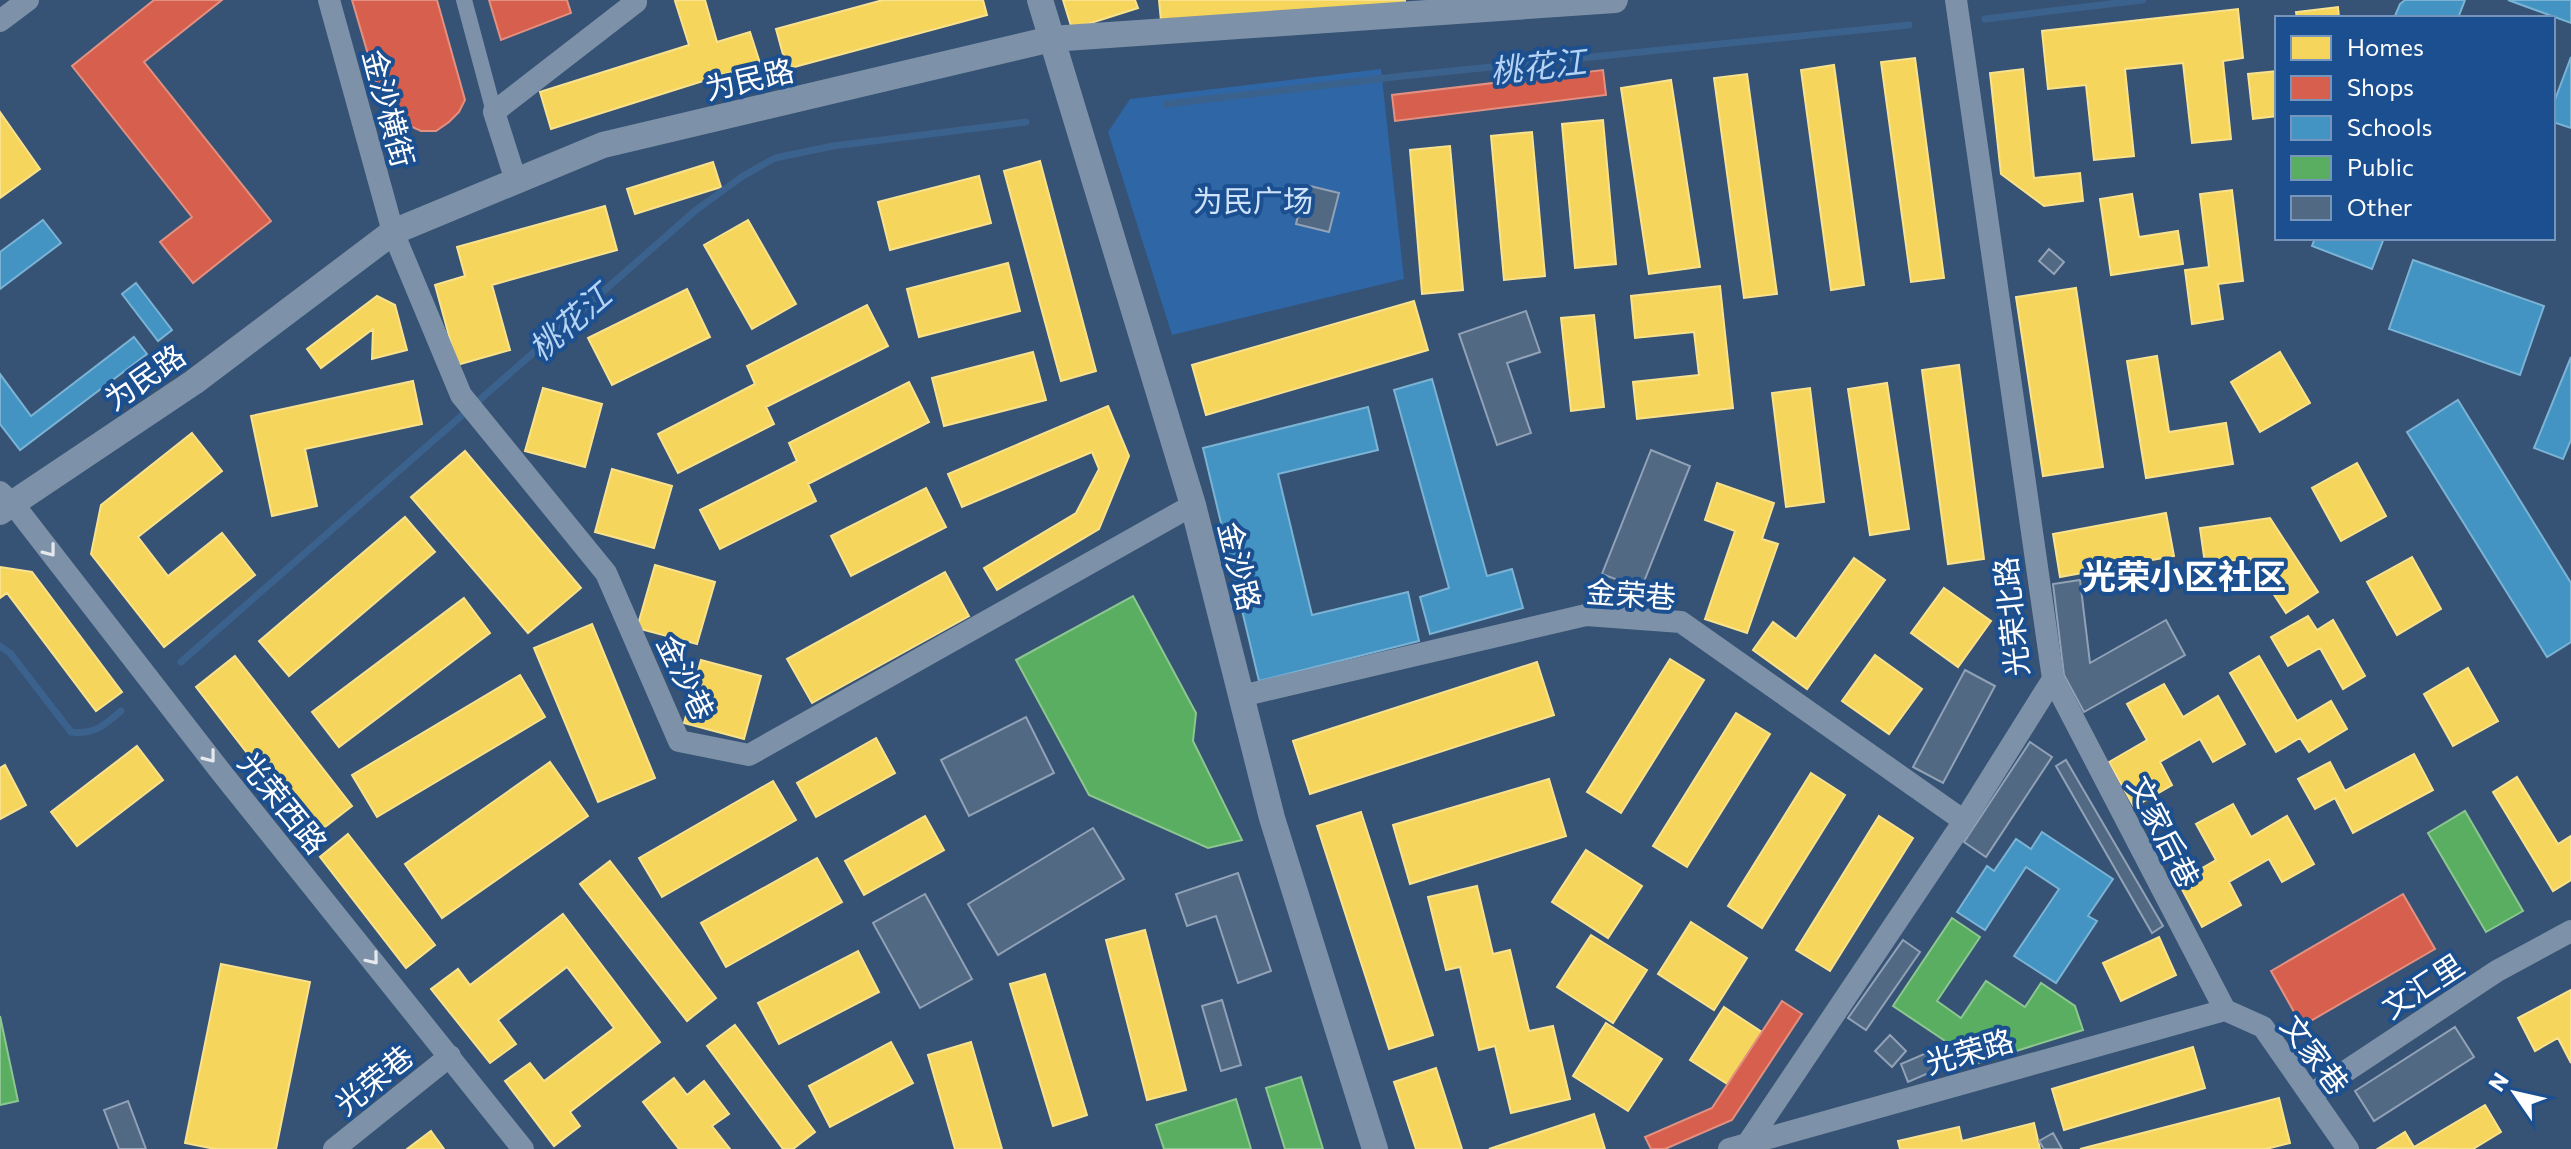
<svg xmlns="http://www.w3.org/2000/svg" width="2571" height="1149" font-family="Commissioner,'Noto Sans SC',sans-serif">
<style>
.green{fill:#2f66a5}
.homes{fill:#f6d55c;stroke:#f9e28d;stroke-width:2}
.shops{fill:#d6604d;stroke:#e29082;stroke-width:2}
.schools{fill:#4393c3;stroke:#7bb3d5;stroke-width:2}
.public{fill:#5aae61;stroke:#8cc690;stroke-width:2}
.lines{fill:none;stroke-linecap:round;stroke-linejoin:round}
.stream{stroke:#3b618d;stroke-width:7}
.building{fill:#526984;stroke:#92a2b6;stroke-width:2}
.pedestrian{stroke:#7d92a8;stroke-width:16}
.minor{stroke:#7d92a8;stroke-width:22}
.tertiary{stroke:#7d92a8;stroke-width:26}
.oneway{stroke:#e5e9ee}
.labels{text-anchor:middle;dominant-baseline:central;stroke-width:8;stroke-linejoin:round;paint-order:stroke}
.street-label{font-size:30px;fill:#fff;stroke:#1b4f8f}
.park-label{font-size:30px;fill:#cfe3fa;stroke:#1b4f8f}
.water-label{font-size:32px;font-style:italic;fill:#b5d3f5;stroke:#1b4f8f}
.quarter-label{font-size:34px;font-weight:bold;fill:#fff;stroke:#1b4f8f}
</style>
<rect width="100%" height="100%" fill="#365274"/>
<path class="green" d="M1381 69 1404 279 1172 335 1108 132 1130 99Z"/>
<path class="homes" d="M679 0H705L717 42 750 32 760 63 551 129 540 92 689 45 675 1Z
M883 0H983L987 15 787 69 776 29Z
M1063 0H1135L1138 8 1072 29Z
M1159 0H1405V8L1161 21Z
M2338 7 2339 18H2297L2296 12Z
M2238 9 2243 58 2223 61 2231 139 2192 143 2183 63 2125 69 2134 156 2094 160 2086 85 2048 89 2042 31Z
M1915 58 1944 278 1911 282 1881 62Z
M1834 65 1864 285 1831 290 1801 70Z
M2023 69 2034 178 2080 173 2083 201 2044 206 2001 174 1990 73Z
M2277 71V116L2253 119 2248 74Z
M1747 74 1777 294 1744 298 1714 78Z
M1671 80 1700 267 1649 274 1621 88Z
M0 112 40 169 0 198Z
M1603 120 1616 264 1575 268 1562 124Z
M1532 132 1545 276 1504 280 1491 136Z
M1450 146 1463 290 1422 294 1410 150Z
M1040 161 1096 371 1061 381 1004 171Z
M713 162 721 187 635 214 627 189Z
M979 176 991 223 890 250 878 202Z
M2232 190 2243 281 2218 284 2223 319 2192 324 2185 270 2209 267 2200 194Z
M2132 194 2139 237 2178 231 2183 264 2111 275 2100 199Z
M605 206 617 250 492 285 510 350 457 365 435 285 465 276 457 247Z
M748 220 796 304 752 329 704 245Z
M1008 263 1020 311 919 337 907 289Z
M1720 286 1733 408 1637 419 1633 382 1699 375 1694 332 1635 338 1631 296Z
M2076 288 2103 467 2043 476 2016 297Z
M687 289 710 337 612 385 588 338Z
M377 296 395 305 407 350 372 359 373 329 321 368 307 349Z
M1414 301 1428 350 1206 415 1192 365Z
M867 305 888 346 766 407 774 424 678 473 658 434 755 384 747 366Z
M1594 315 1604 407 1571 411 1561 318Z
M1033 352 1046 400 944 426 932 378Z
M2280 352 2310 403 2260 432 2231 382Z
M2157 356 2169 432 2226 423 2233 464 2146 478 2127 361Z
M1959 365 1984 559 1948 564 1922 370Z
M413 381 422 424 305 449 317 506 272 516 251 416Z
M909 382 929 422 808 484 816 501 720 549 700 510 797 461 789 443Z
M1887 383 1909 529 1870 535 1848 389Z
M543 388 602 404 585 467 525 451Z
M1810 388 1824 502 1786 507 1772 393Z
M1108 406 1129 456 1099 529 997 590 984 568 1076 513 1099 469 1092 452 962 507 948 474Z
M192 433 222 471 138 537 168 576 222 533 255 575 164 647 91 554 101 505Z
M465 451 581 588 528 633 411 497Z
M2357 463 2386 516 2341 541 2312 488Z
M612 469 672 486 654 548 595 532Z
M1717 483 1774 503 1762 539 1778 544 1747 633 1705 619 1735 531 1705 520Z
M926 488 946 527 851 576 831 536Z
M2166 513 2174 556 2060 577 2053 534Z
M405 517 435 552 289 676 259 641Z
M2270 518 2318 592 2286 613 2250 558 2205 564 2200 528Z
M2412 557 2441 609 2397 635 2367 582Z
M1854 558 1885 580 1807 689 1753 650 1773 622 1796 639Z
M655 565 715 582 697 644 637 628Z
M0 567 32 572 122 692 96 711 7 593 0 598Z
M945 572 969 616 812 703 787 659Z
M1944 588 1991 621 1958 667 1911 633Z
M464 598 490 633 339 747 312 712Z
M2308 616 2317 630 2333 620 2365 676 2343 689 2320 648 2288 666 2271 637Z
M592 624 655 778 598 802 534 648Z
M1875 655 1922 689 1889 734 1842 701Z
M235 656 352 806 312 837 196 687Z
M2259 656 2297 721 2331 701 2347 729 2309 752 2300 738 2276 752 2230 673Z
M1670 659 1704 680 1621 813 1587 792Z
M701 660 761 676 744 739 684 723Z
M1537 662 1554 715 1310 794 1293 741Z
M2468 668 2498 721 2453 746 2424 694Z
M520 675 545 717 377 817 352 775Z
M2164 684 2183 717 2218 696 2245 744 2213 762 2200 739 2160 762 2172 785 2134 807 2109 762 2147 740 2127 704Z
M1736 713 1770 734 1687 867 1653 846Z
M876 738 895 773 816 817 797 783Z
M137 746 163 780 77 846 51 812Z
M2414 754 2433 790 2353 833 2335 798 2315 809 2298 779 2330 762 2345 791Z
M550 762 588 816 442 918 405 864Z
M5 765 26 805 0 819V768Z
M1811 773 1845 795 1762 928 1728 906Z
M2517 777 2558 844 2571 836V880L2553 891 2493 792Z
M1549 779 1566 836 1410 884 1393 825Z
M773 781 796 820 662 897 639 858Z
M2233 804 2251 837 2287 816 2314 864 2282 882 2269 859 2229 882 2241 905 2202 927 2178 882 2216 860 2196 824Z
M1361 812 1433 1035 1389 1049 1317 826Z
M925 816 944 850 864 895 845 861Z
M1879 816 1913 838 1830 971 1796 950Z
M348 834 435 945 406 968 320 857Z
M1586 850 1642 886 1608 938 1552 902Z
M817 858 842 902 726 967 701 923Z
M610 861 716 998 687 1021 580 884Z
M1477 886 1493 954 1510 950 1529 1031 1553 1026 1570 1099 1511 1113 1495 1046 1479 1050 1460 967 1446 970 1428 897Z
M563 914 660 1042 570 1112 580 1126 554 1146 505 1081 530 1063 544 1081 614 1028 567 967 498 1020 516 1044 490 1063 431 989 458 969 470 985Z
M1691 922 1747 958 1714 1010 1658 974Z
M1145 930 1186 1090 1147 1100 1106 940Z
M1591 935 1647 970 1613 1023 1557 987Z
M2159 937 2176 975 2121 1001 2103 963Z
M858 951 879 992 779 1044 758 1003Z
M221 964 310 982 276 1149H215L185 1143Z
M1045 974 1087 1115 1053 1126 1010 984Z
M2571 990V1063L2558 1038 2535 1051 2518 1018Z
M1724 1007 1780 1044 1746 1096 1690 1060Z
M1606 1023 1662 1059 1628 1111 1573 1076Z
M735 1025 815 1132 793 1149H783L707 1046Z
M891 1042 913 1083 830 1127 809 1086Z
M971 1042 1002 1149H955L928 1055Z
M2193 1047 2205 1088 2064 1130 2052 1089Z
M1436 1068 1462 1149H1416L1394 1082Z
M674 1078 687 1095 704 1081 729 1114 712 1126 730 1149H679L643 1102Z
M2279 1098 2290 1143 2266 1149H2080Z
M2485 1105 2501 1132 2473 1149 2379 1148 2405 1132 2414 1147Z
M1594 1114 1605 1149H1489Z
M2034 1123 2040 1149H1900L1898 1141 1959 1127 1962 1141Z
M431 1131 444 1149H407Z"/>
<path class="shops" d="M154 0H222L144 62 271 221 193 283 160 242 192 217 72 66Z
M352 0H437L465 100 459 112 449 122 436 131H421L395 119 380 95Z
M489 0H567L571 13 501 40Z
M1603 70 1606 95 1395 121 1392 95Z
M2403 894 2435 949 2302 1026 2271 971Z
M1782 1001 1802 1014 1732 1120 1665 1149H1651L1645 1137 1712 1108Z"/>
<path class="schools" d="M2405 0H2465L2458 18H2394L2400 4Z
M2508 0H2571V23Z
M2571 57V128L2553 122V105Z
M43 220 61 243 0 289V252Z
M2315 238H2384L2372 269 2312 246Z
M2413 260 2544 306 2520 375 2389 329Z
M136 283 172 330 158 341 122 294Z
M134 337 147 354 20 450 0 424V374L31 416Z
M2571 357V440L2563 459 2534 448Z
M1432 379 1487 576 1512 569 1523 608 1430 634 1420 597 1449 588 1394 390Z
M2458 400 2571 583V642L2547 657 2407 432Z
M1368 407 1378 450 1278 474 1312 615 1408 592 1419 641 1259 681 1203 448Z
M2042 832 2113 879 2088 916 2097 921 2056 983 2014 956 2059 889 2026 867 1985 930 1957 912 1987 866 1994 871 2016 839 2031 849Z"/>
<path class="public" d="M1133 596 1196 713 1193 741 1242 840 1208 848 1089 795 1016 660Z
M2465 811 2523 911 2486 932 2428 833Z
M1952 918 1980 937 1937 1001 1961 1018 1986 981 2025 1007 2041 983 2075 1006 2083 1030 1978 1063 1893 1006Z
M0 1016 18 1101 0 1105Z
M1301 1077 1323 1149H1285L1266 1088Z
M1236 1099 1251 1149H1164L1156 1125Z"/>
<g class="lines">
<path class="stream" d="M1985 19 2143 0
M1166 104 1403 76 1909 25
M0 646 10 653 71 732C94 735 105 725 121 711
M181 662 696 210 743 176 775 158 833 146 1026 122"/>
</g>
<path class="building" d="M1306 185 1339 193 1329 232 1296 224Z
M2049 249 2064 262 2054 274 2039 261Z
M1526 311 1540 352 1507 363 1531 433 1497 445 1459 334Z
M1651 450 1690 466 1641 589 1602 574Z
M2080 580 2090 663 2166 620 2185 655 2084 712 2064 675 2053 584Z
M1965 670 1995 686 1943 783 1913 767Z
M1026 717 1054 773 969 816 941 760Z
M2030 742 2052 757 1986 857 1964 842Z
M2066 760 2163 926 2152 933 2056 766Z
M1093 828 1124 879 998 955 968 904Z
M1238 873 1271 971 1238 983 1216 916 1187 926 1176 894Z
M925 894 972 979 920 1008 873 923Z
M1903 940 1920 952 1866 1030 1848 1018Z
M1222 1000 1241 1065 1221 1071 1202 1006Z
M2455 1027 2474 1057 2374 1121 2355 1091Z
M1890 1035 1906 1051 1892 1067 1875 1051Z
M1931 1051 1938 1069 1908 1082 1901 1064Z
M128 1101 146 1149H119L104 1110Z
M2053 1133 2062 1149H2044L2039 1141Z"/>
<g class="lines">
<path class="pedestrian" d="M464 0 494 112"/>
<path class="minor" d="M329 0 393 232 461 395 606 573 679 741 749 755 1193 505
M0 21 28 0
M516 181 494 112 636 2
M0 492 14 505 221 772 523 1149
M2053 679 2225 1010
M1241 696 1586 615 1681 622 1964 821
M2225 1010 2263 1027 2348 1149
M2310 1095 2497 971 2571 931
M1748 1143 1964 821 2053 679 1956 0
M334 1149 450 1056
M1729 1149 2225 1010"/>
<path class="tertiary" d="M1040 0 1193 505 1272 818 1375 1149
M0 512 194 382 393 232 603 145 1051 39 1615 0"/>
</g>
<defs><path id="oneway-chevron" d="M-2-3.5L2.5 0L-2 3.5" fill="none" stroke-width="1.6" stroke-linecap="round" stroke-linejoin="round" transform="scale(2)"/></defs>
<g class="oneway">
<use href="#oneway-chevron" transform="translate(50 551) rotate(52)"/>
<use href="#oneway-chevron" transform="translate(210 757) rotate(52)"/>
<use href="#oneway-chevron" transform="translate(373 959) rotate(51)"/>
</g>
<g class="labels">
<g class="street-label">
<text transform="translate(749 78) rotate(-13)">为民路</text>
<text transform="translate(390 108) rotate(75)">金沙横街</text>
<text transform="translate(144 376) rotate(-35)">为民路</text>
<text transform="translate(1241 566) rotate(76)">金沙路</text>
<text transform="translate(1631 593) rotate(4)">金荣巷</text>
<text transform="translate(2010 617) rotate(-96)">光荣北路</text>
<text transform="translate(687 677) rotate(64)">金沙巷</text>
<text transform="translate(284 802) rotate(51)">光荣西路</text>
<text transform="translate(2165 831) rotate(63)">文家后巷</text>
<text transform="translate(2422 985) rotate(-33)">文汇里</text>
<text transform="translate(1969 1050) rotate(-16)">光荣路</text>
<text transform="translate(2316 1054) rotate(53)">文家巷</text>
<text transform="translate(373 1079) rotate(-39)">光荣巷</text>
</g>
<g class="park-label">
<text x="1253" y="199">为民广场</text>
</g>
<g class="water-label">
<text transform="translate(1538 65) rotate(-6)">桃花江</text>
<text transform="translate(569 321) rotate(-41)">桃花江</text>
</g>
<g class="quarter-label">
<text x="2184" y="575">光荣小区社区</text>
</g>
</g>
<rect x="2275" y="16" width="280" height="224" fill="#1b4f8f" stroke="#7695bc" stroke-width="2"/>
<rect x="2291" y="36" width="40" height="24" fill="#f6d55c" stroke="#7695bc" stroke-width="2"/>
<text x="2347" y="56" font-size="24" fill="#ffffff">Homes</text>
<rect x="2291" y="76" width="40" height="24" fill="#d6604d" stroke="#7695bc" stroke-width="2"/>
<text x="2347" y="96" font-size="24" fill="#ffffff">Shops</text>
<rect x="2291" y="116" width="40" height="24" fill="#4393c3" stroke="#7695bc" stroke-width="2"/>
<text x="2347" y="136" font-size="24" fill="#ffffff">Schools</text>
<rect x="2291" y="156" width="40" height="24" fill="#5aae61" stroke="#7695bc" stroke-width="2"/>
<text x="2347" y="176" font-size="24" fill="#ffffff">Public</text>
<rect x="2291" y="196" width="40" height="24" fill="#526984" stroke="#7695bc" stroke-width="2"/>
<text x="2347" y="216" font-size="24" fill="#ffffff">Other</text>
<g transform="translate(2515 1093) rotate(304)" stroke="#1b4f8f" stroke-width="6" paint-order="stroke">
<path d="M0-6L14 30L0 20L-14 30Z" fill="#ffffff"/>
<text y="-12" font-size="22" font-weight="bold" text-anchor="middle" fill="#ffffff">N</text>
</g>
</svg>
